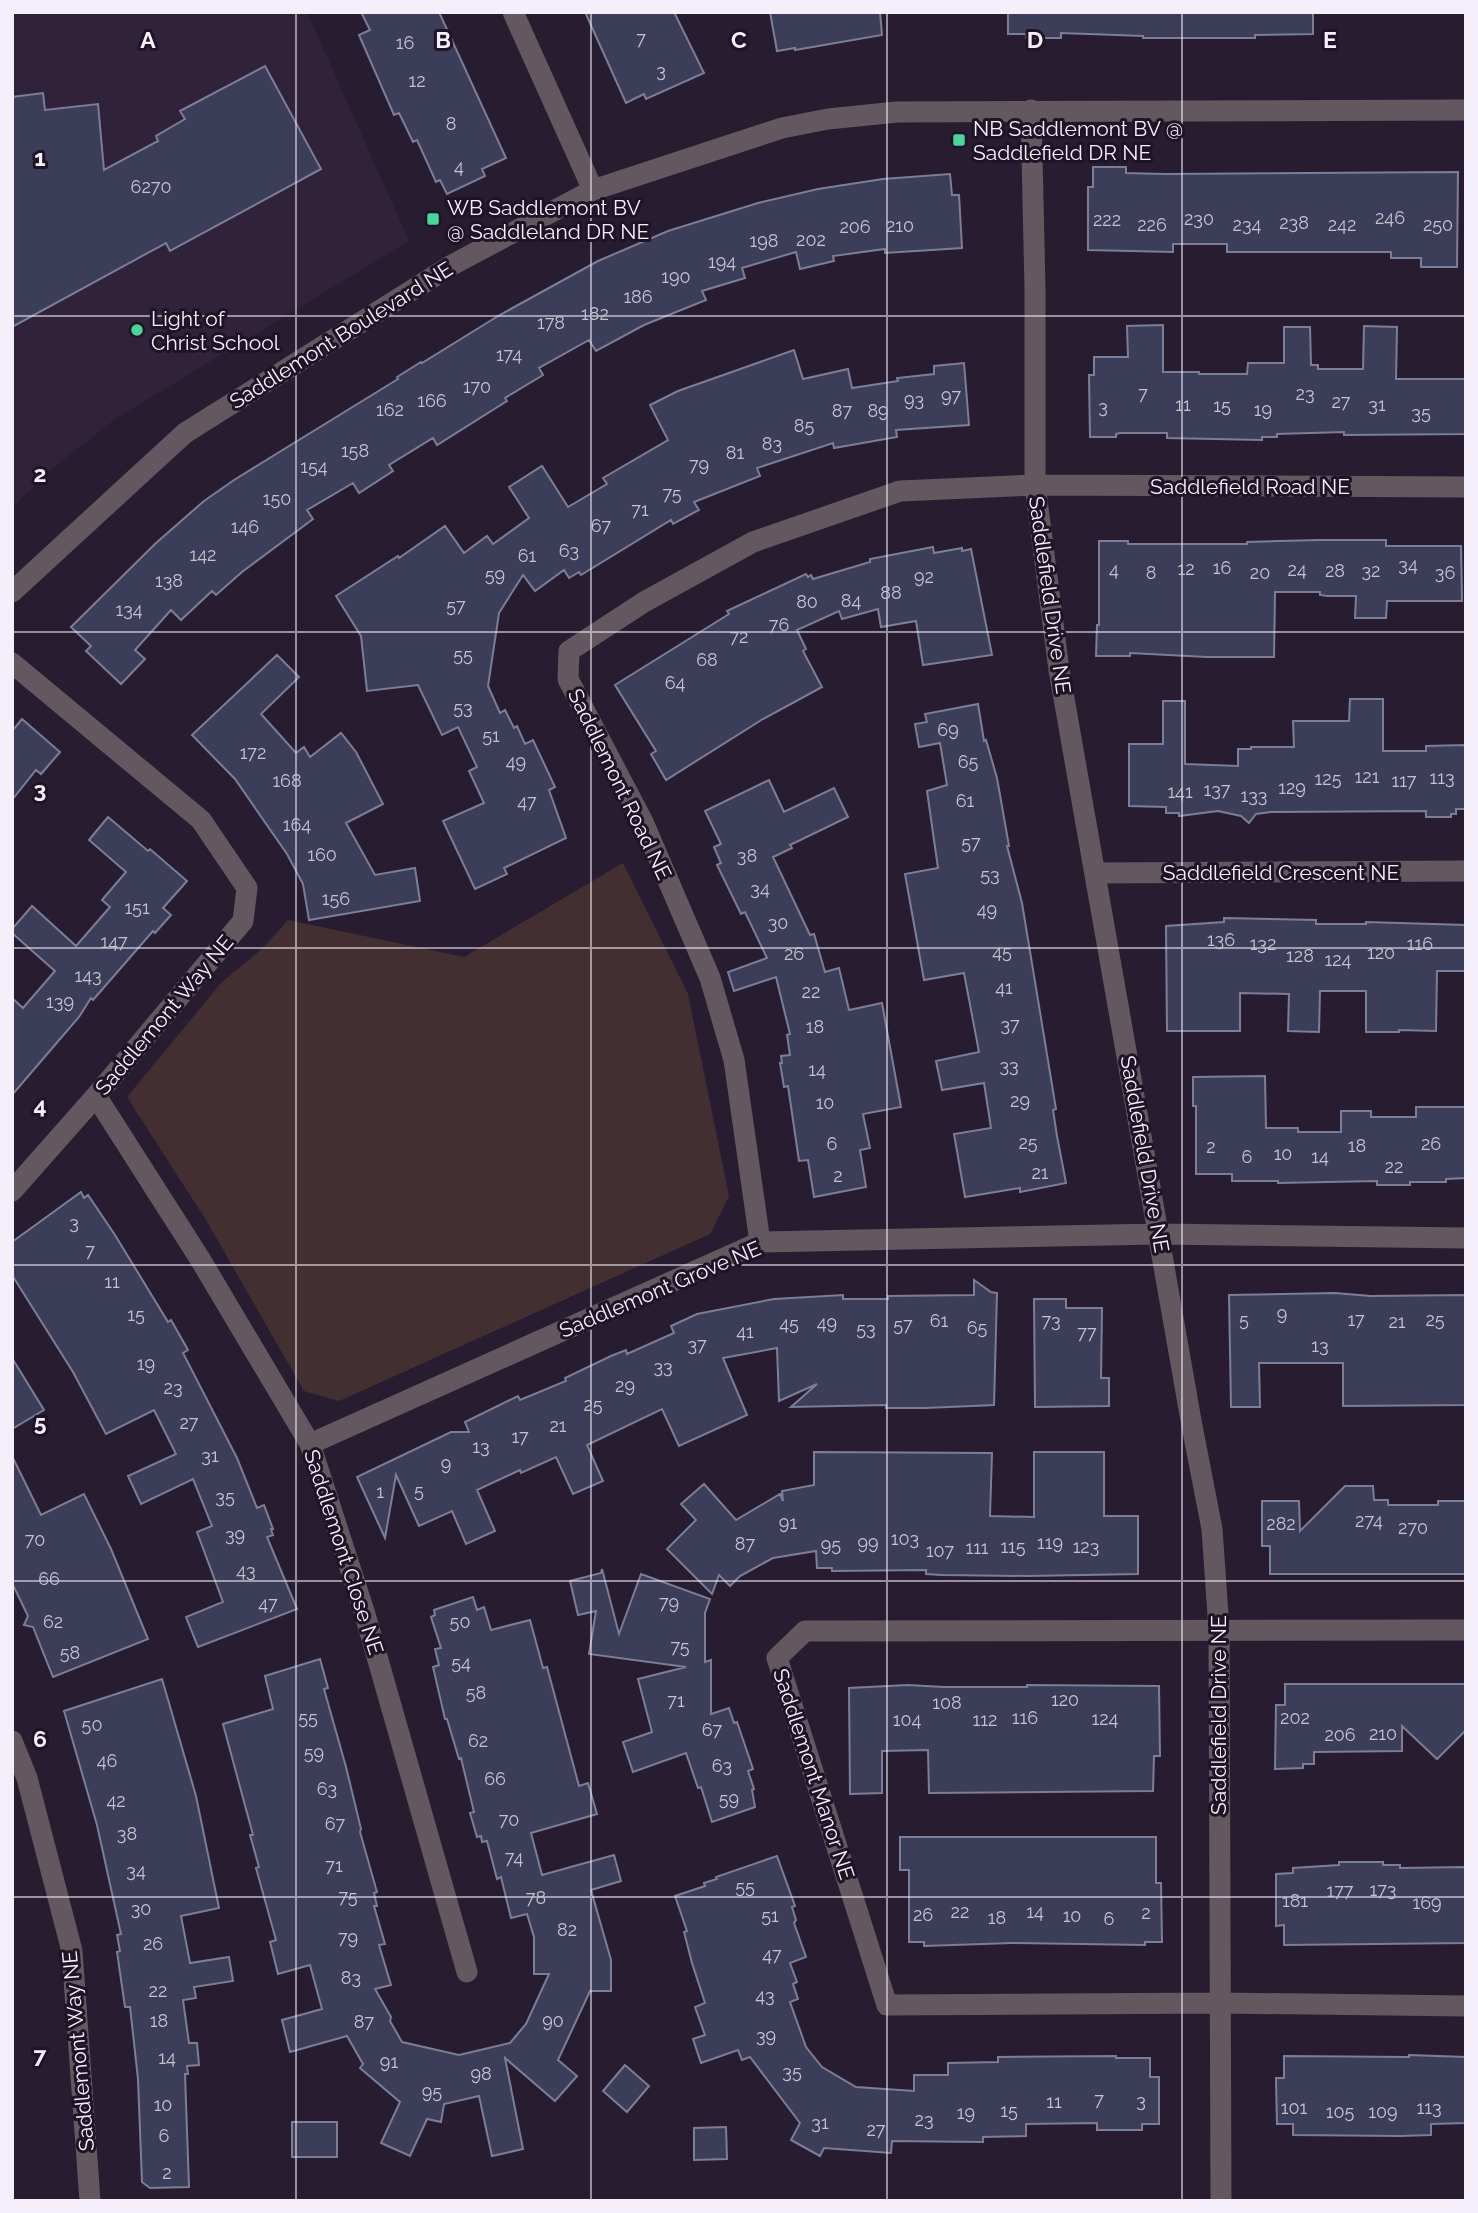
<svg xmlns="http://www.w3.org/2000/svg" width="1478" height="2213" font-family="Raleway,sans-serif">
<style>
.built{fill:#31223b}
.green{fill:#432f32}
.building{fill:#3b3d59;stroke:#7c7e97;stroke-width:2}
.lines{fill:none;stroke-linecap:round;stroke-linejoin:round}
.minor{stroke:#63585f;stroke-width:21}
.grid{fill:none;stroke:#f5eefb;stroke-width:2;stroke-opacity:0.55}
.poi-dot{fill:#4cd39a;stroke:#1e1426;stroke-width:2.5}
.labels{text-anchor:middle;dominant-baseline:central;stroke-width:6;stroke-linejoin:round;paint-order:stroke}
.number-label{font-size:18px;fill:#c6c2d2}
.poi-label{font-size:21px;fill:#f5eefb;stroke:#1e1426;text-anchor:start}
.street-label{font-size:21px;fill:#f5eefb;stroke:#1e1426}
.grid-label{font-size:23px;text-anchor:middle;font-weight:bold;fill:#f5eefb;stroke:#1e1426;stroke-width:6;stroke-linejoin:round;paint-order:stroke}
</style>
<rect width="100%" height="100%" fill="#281d30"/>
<path class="built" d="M12 12H307L409 241 115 419 51 470 12 507Z"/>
<path class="green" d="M623 863 688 994 729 1196 710 1234 339 1401 304 1391 206 1220 127 1097 221 983 263 948 288 920 464 957Z"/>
<path class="building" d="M361 12H439L506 158 482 169 485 176 447 194 440 180 436 182 417 140 413 142 399 113 394 115 359 35 370 30Z
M585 12H674L704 73 646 99 644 94 626 103Z
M770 12H880L882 35 795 50V48L777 51Z
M1008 12H1313V34L1255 35V38H1143V36L1061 33V38H1026V34H1008Z
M265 66 321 169 170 251 166 243 12 327V97L43 93 45 110 98 104 104 170 158 141 156 136 185 119 180 111Z
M1093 167H1126V173L1165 174 1458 172 1457 267H1421V258H1391V252H1227V244H1173V252L1088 250V187H1093Z
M950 174 952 195H959L962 248 885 253V249L833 256 834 261 800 269 796 252 742 268 745 278 702 291 706 300 644 325 596 351 589 340 539 368 543 375 505 398 507 401 437 445 433 438 389 465 393 471 359 493 353 483 307 510 313 519 242 572 216 595 212 591 181 620 171 610 135 650 145 659 121 684 86 651 91 646 71 627 156 543 204 501 234 480 398 379 397 377 421 362 422 363 498 316 598 261 668 231 758 203 818 189 883 179Z
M1163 325V372H1199V374H1247L1248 363H1284V327H1310L1311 365H1318V369H1363L1364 326 1397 327 1396 379H1466V434L1344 435V432L1277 434V437H1262V440L1167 438V433H1120L1116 434V437H1090L1089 375H1094V357H1128L1127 326Z
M794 350 803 379 848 369 852 388 898 381 897 378 934 374V366L964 363 969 425 896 430 897 437 834 448 833 443 757 468 760 476 694 502 699 510 673 524 671 520 581 575 579 572 569 578 564 570 535 591 523 575 499 613 488 686 500 713 505 710 514 728 517 726 525 744 533 740 555 787 549 790 566 838 504 868 507 874 475 889 443 821 484 803 469 771 477 767 458 727 442 735 418 685 367 691 361 636 336 596 398 556 399 558 445 526 464 553 487 536 493 544 529 518 509 487 542 466 568 507 607 484 603 478 668 440 650 405 678 391Z
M1319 540H1386V546H1461L1462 601H1387L1386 618H1355L1356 596H1327L1320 595V592H1275L1274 657H1207L1130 653V656H1096L1097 625H1099V541H1128V544H1247V542Z
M933 547 934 553 962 548V551L971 549 992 655 923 665 916 621 881 627 878 609 842 619 839 611 797 630 806 649 803 651 822 687 763 719 666 780 651 754 656 751 615 685 729 614 727 611 806 574 808 577 811 575 813 579 870 562V559Z
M277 655 299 677 261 714 296 753 304 747 310 757 341 733 356 752 383 804 346 823 375 875 415 868 420 901 309 920 303 884 287 854 235 779 192 735Z
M1350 699H1383V751H1426V746L1466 745V809H1456V814H1451V817H1426V811L1271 812 1256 814 1249 823 1241 816 1218 811 1179 816V813H1166V807L1129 806V744H1163V701H1185V764L1238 766V749H1251V747H1294L1293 721H1349Z
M978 704 984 741 986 740 997 778 1009 846H1007L1022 903 1056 1109 1053 1110 1057 1136 1066 1183 1020 1192V1188L965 1197 954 1134 991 1128 984 1083 942 1090 936 1061 979 1052 964 973 924 980 905 874 938 868 927 791 947 785 940 743 919 747 915 724 927 722 925 714Z
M22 719 60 752 41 774 36 770 12 800V731Z
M769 780 784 812 834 788 848 817 790 845 792 848 773 857 810 935 814 934 825 972 839 968 849 1010 882 1003 901 1107 863 1114 870 1148 860 1150 866 1187 814 1197 808 1160 799 1161 788 1086 784 1087 780 1063H782L781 1056 790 1055 787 1035 790 1034 776 977 734 991 728 972 767 958 745 912 741 914 717 865 721 863 714 847 721 844 705 811Z
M108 817 148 851 150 849 187 881 163 908 171 915 155 933 153 931 93 1000 91 998 79 1017 12 1095V998L23 1008 55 971 12 933V929L32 906 76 946 110 907 102 900 126 872 89 840Z
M1224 918 1316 920V924H1366V922L1466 925V971H1437L1436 1031 1399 1030V1032H1366V991H1320L1319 1032 1288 1031 1289 994 1240 993V1031H1167L1166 926 1224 922Z
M1265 1076 1266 1128H1298V1132H1341V1111H1371V1117H1416V1107H1466V1178L1446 1179V1182H1410V1185H1377V1181L1278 1183V1181H1232V1174H1196V1106H1193V1077Z
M81 1192 84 1198 88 1195 115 1235 168 1322 171 1320 188 1350 183 1353 237 1458 257 1508 264 1505 273 1529H271L273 1535 267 1537 297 1609 198 1647 186 1617 223 1602 197 1532 212 1526 193 1479 141 1504 128 1476 176 1454 154 1410 106 1434 73 1372 12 1275V1242Z
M974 1280 991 1292 997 1293 994 1405 925 1408H886V1405L791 1407 817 1384 779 1401 777 1348 723 1358 747 1415 679 1446 662 1409 587 1445 603 1481 573 1494 556 1457 521 1473 520 1470 477 1490 495 1531 466 1544 452 1511 419 1526 396 1475 385 1538 357 1477 451 1432H469L465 1422 518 1396 520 1400 566 1381 565 1378 611 1356 626 1350 627 1354 674 1333 671 1326 697 1314 774 1299 843 1295V1299H888V1296L974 1295Z
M1335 1293 1371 1296 1466 1295V1405L1343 1406V1363H1259L1260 1407H1231L1229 1295Z
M1034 1299H1066V1308H1102L1101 1378H1109V1406L1035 1407Z
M12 1358 44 1410 12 1429Z
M814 1452 992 1453 990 1516 1034 1517V1452H1104V1516H1138V1574L1027 1576 941 1575 926 1574V1570L832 1571V1568H817L816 1551 773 1558 740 1576 730 1586 719 1575 712 1594 667 1549 696 1520 681 1504 704 1484 736 1520 780 1494 783 1501 782 1491 814 1485Z
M12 1456 41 1515 84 1494 111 1549 148 1639 53 1677 33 1627 24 1625 28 1616 12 1583Z
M1345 1486H1373L1374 1500H1388V1505H1438V1501H1466V1574H1270V1546H1262V1501H1299L1300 1531Z
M602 1569 619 1634 641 1574 710 1599 705 1613V1662L711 1660V1714L729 1708 734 1723 737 1722 753 1769 748 1771 754 1789 752 1790 755 1807 712 1822 701 1787 698 1788 686 1753 633 1772 623 1742 652 1732 638 1679 686 1667 589 1654 596 1611 578 1615 570 1581 601 1573Z
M473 1597 477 1610 484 1607 491 1630 530 1620 543 1668 547 1667 579 1786 588 1783 597 1814 531 1833 542 1875 614 1855 621 1881 591 1890 611 1960V1991H590L558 2060 577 2076 555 2101 505 2058 523 2149 492 2156 479 2096 444 2104 441 2122 427 2119 410 2156 381 2143 400 2102 360 2068 363 2064 347 2036 290 2052 282 2020 322 2009 310 1965 278 1974 270 1942 276 1940 256 1868 259 1867 250 1835H253L223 1724 273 1709 265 1676 320 1659 328 1688 324 1689 346 1767 361 1829 360 1832 377 1892 374 1893 377 1906H374L385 1944 379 1945 391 1985 375 1989 391 2017 390 2021 402 2042 459 2055 510 2043 526 2024 549 1974H534V1937L527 1914 511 1918 501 1877 497 1879 487 1841 482 1842 481 1836 477 1837 470 1813 474 1812 461 1758 459 1759 447 1719H445L433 1667 439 1665 435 1649 441 1648 431 1617 435 1615 434 1610Z
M162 1679 196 1796 219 1908 181 1916 190 1963 229 1957 233 1981 194 1987 196 1998 183 2000 189 2043H197L199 2065 187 2066 188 2074H185L189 2187 150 2188 142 2182 138 2079 130 2007H125L117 1952 120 1951 117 1935 121 1934 97 1825 64 1711Z
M1285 1684H1466V1730L1437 1759 1402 1726V1751L1314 1752V1764H1303V1768L1275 1769 1276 1705H1285Z
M908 1685 944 1687H1027V1685L1159 1686 1160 1756H1154L1153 1791 929 1793 928 1750 882 1751V1793L850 1794 849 1688Z
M900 1837H1156V1883H1161L1162 1942H1145V1945L1012 1943 924 1946V1942H909V1870H900Z
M777 1856 795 1906 792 1907 796 1920 794 1923 806 1957 790 1963 797 1982 793 1984 798 1999 790 2002 806 2047 822 2067 856 2087 914 2091V2075H948V2063L998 2062V2057L1116 2056V2058H1150V2077H1159V2124H1142V2130H1097V2123L1026 2124V2136L983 2137V2142L892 2141 891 2153 824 2148 820 2156 791 2140 800 2123 750 2057 742 2060 738 2050 701 2063 693 2039 705 2035 695 2007 705 2003 692 1963 684 1932 687 1931 675 1896 705 1886 704 1883 717 1879 716 1877Z
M1339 1862H1383V1865H1400V1868L1466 1867V1943L1284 1945V1925L1276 1926V1874L1293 1873V1868L1339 1865Z
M1409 2055 1466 2057V2123L1431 2124V2135L1400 2136 1293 2135V2124H1277L1276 2078H1284V2056L1409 2057Z
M625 2065 649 2086 627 2112 603 2091Z
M292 2122H337V2157H292Z
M726 2127 727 2159 694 2160V2128Z"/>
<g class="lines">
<path class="minor" d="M513 12 593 190
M1031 110 1035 289V485L1059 670 1192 1426 1212 1529 1219 1629 1221 2201
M12 592 185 433 452 265 593 190 782 128 828 119 897 112 1466 110
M12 663 201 820 247 888 243 921 96 1096 12 1191
M1096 873 1466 871
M96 1096 200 1259 310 1444 364 1611 467 1972
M760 1242 734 1060 710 978 643 822 568 679 569 651 644 602 753 542 900 491 1035 485 1466 487
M310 1444 760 1242 1159 1234 1466 1238
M1466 1630 805 1631 777 1658 887 2005 1220 2003 1466 2006
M12 1741 27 1778 72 1951 90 2201"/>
</g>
<path class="grid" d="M296 12V2201M591 12V2201M887 12V2201M1182 12V2201M12 316H1466M12 632H1466M12 948H1466M12 1265H1466M12 1581H1466M12 1897H1466"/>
<g class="poi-dot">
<rect x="952" y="133" width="14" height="14" rx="3.5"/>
<rect x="426" y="212" width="14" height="14" rx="3.5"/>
<circle cx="137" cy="330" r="7"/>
</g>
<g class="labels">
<g class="number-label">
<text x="641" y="38">7</text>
<text x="405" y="42">16</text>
<text x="661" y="70">3</text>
<text x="417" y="80">12</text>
<text x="451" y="123">8</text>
<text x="459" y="166">4</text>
<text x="151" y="186">6270</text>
<text x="1390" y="217">246</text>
<text x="1199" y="218">230</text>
<text x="1107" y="219">222</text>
<text x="1294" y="222">238</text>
<text x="1152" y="224">226</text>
<text x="1247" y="224">234</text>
<text x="1342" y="224">242</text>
<text x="1438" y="224">250</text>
<text x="900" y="225">210</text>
<text x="855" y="226">206</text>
<text x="811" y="239">202</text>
<text x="764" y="240">198</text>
<text x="722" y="261">194</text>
<text x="676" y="276">190</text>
<text x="638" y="296">186</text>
<text x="595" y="313">182</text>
<text x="551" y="322">178</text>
<text x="509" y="354">174</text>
<text x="477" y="386">170</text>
<text x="1143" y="393">7</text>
<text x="1305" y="393">23</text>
<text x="951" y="395">97</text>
<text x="914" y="399">93</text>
<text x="432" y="400">166</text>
<text x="1341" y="401">27</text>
<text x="1183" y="404">11</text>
<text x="1377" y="404">31</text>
<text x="1222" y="405">15</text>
<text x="1103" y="406">3</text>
<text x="390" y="409">162</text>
<text x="1263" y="409">19</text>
<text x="842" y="410">87</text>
<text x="878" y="410">89</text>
<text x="1421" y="412">35</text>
<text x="804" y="425">85</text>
<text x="772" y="443">83</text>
<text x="355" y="450">158</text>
<text x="735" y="452">81</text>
<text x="699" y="464">79</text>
<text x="314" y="466">154</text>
<text x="672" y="493">75</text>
<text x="277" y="498">150</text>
<text x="640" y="509">71</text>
<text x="601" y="525">67</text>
<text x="245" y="526">146</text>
<text x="569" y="550">63</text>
<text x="203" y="554">142</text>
<text x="527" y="555">61</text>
<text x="1408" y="564">34</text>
<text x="1222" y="567">16</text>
<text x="1186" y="568">12</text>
<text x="1114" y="569">4</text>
<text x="1297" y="569">24</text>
<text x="1335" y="570">28</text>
<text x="1371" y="570">32</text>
<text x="1151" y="572">8</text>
<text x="1260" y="572">20</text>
<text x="1445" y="572">36</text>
<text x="495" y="574">59</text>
<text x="924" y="576">92</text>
<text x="169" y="580">138</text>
<text x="891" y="592">88</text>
<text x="851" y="600">84</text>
<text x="807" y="601">80</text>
<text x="456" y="605">57</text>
<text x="129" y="609">134</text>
<text x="779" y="624">76</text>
<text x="739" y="636">72</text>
<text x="463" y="654">55</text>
<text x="707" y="659">68</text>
<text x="675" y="682">64</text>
<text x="463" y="707">53</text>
<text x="948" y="729">69</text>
<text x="491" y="735">51</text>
<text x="253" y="752">172</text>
<text x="516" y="761">49</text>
<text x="968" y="761">65</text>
<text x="1367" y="776">121</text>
<text x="1442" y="777">113</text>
<text x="1328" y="778">125</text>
<text x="287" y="780">168</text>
<text x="1404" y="780">117</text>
<text x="1292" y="787">129</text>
<text x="1217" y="789">137</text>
<text x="1180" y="791">141</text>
<text x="1254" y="795">133</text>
<text x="965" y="800">61</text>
<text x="527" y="801">47</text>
<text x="297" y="824">164</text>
<text x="971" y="842">57</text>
<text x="322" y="854">160</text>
<text x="747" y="855">38</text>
<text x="990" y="874">53</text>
<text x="760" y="888">34</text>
<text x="336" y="898">156</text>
<text x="137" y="907">151</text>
<text x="987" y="909">49</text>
<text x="778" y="922">30</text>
<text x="1221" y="939">136</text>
<text x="114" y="941">147</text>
<text x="1263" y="943">132</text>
<text x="1420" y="943">116</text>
<text x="1002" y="951">45</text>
<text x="1381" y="952">120</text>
<text x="794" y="953">26</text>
<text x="1300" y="955">128</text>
<text x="1338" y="959">124</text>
<text x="88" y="975">143</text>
<text x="1004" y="987">41</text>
<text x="811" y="991">22</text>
<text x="60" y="1001">139</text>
<text x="1010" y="1024">37</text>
<text x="815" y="1026">18</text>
<text x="1009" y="1065">33</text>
<text x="817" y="1069">14</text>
<text x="1020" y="1100">29</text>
<text x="825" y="1102">10</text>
<text x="1028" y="1142">25</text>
<text x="832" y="1143">6</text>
<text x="1431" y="1143">26</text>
<text x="1357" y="1145">18</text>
<text x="1211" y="1146">2</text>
<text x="1283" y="1153">10</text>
<text x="1247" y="1156">6</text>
<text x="1320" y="1156">14</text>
<text x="1394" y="1166">22</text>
<text x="1040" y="1172">21</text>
<text x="838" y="1175">2</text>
<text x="74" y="1222">3</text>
<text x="90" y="1250">7</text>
<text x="112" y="1281">11</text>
<text x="1282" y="1313">9</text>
<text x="136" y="1314">15</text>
<text x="1244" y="1319">5</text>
<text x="1356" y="1319">17</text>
<text x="1435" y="1319">25</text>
<text x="939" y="1320">61</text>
<text x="1051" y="1320">73</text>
<text x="1397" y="1321">21</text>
<text x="827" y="1322">49</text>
<text x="789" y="1323">45</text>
<text x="903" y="1324">57</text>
<text x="977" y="1327">65</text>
<text x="866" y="1328">53</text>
<text x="745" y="1331">41</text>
<text x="1087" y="1332">77</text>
<text x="697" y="1344">37</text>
<text x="1320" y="1345">13</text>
<text x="146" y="1363">19</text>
<text x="663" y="1366">33</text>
<text x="625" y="1385">29</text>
<text x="173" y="1387">23</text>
<text x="593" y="1404">25</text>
<text x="189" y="1422">27</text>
<text x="558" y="1425">21</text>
<text x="520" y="1436">17</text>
<text x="481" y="1446">13</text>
<text x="210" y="1455">31</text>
<text x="446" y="1463">9</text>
<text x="419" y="1490">5</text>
<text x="380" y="1491">1</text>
<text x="225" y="1496">35</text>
<text x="1369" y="1520">274</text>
<text x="788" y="1522">91</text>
<text x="1281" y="1523">282</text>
<text x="1413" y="1527">270</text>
<text x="235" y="1534">39</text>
<text x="905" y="1538">103</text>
<text x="35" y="1539">70</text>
<text x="868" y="1542">99</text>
<text x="1050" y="1542">119</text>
<text x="745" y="1543">87</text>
<text x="831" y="1544">95</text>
<text x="1013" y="1546">115</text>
<text x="1086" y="1546">123</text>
<text x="977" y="1547">111</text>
<text x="940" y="1550">107</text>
<text x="246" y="1570">43</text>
<text x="49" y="1578">66</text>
<text x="669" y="1602">79</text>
<text x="268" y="1603">47</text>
<text x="53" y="1621">62</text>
<text x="460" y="1621">50</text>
<text x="680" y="1646">75</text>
<text x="70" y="1652">58</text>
<text x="461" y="1662">54</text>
<text x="476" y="1692">58</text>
<text x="1065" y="1699">120</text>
<text x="676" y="1700">71</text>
<text x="947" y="1702">108</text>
<text x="308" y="1717">55</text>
<text x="1025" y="1717">116</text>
<text x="1295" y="1717">202</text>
<text x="1105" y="1718">124</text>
<text x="907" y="1719">104</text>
<text x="985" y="1719">112</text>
<text x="92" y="1724">50</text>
<text x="712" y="1729">67</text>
<text x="1383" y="1733">210</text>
<text x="1340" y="1734">206</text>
<text x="478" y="1740">62</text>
<text x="314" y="1752">59</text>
<text x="107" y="1760">46</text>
<text x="722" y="1765">63</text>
<text x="495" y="1778">66</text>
<text x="327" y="1788">63</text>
<text x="729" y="1798">59</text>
<text x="116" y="1800">42</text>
<text x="509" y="1819">70</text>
<text x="335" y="1823">67</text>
<text x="127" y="1833">38</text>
<text x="514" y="1857">74</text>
<text x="334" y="1865">71</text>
<text x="136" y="1870">34</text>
<text x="745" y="1886">55</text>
<text x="1383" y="1889">173</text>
<text x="1340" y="1890">177</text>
<text x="348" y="1896">75</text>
<text x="536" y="1897">78</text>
<text x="1295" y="1900">181</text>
<text x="1427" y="1902">169</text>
<text x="141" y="1908">30</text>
<text x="960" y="1911">22</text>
<text x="1035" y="1911">14</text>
<text x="1146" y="1912">2</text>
<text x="923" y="1914">26</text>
<text x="770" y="1915">51</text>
<text x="1072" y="1915">10</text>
<text x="997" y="1917">18</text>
<text x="1109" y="1918">6</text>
<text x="567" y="1929">82</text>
<text x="348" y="1937">79</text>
<text x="153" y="1943">26</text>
<text x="772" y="1954">47</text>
<text x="351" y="1977">83</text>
<text x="158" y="1990">22</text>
<text x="765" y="1995">43</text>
<text x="159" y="2020">18</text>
<text x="553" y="2020">90</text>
<text x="364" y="2021">87</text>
<text x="766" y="2035">39</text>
<text x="167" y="2057">14</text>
<text x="389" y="2061">91</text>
<text x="792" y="2071">35</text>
<text x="481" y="2073">98</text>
<text x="432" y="2091">95</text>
<text x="1099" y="2099">7</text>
<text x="1141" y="2100">3</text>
<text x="1054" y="2101">11</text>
<text x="163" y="2104">10</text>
<text x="1294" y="2107">101</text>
<text x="1429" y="2107">113</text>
<text x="1009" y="2110">15</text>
<text x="1340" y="2111">105</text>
<text x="1383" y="2111">109</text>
<text x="966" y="2112">19</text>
<text x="924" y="2119">23</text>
<text x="820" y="2122">31</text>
<text x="876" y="2129">27</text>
<text x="164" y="2135">6</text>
<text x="167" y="2172">2</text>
</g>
<g class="poi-label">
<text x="973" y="128">NB Saddlemont BV @<tspan x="973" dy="24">Saddlefield DR NE</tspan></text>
<text x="447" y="207">WB Saddlemont BV<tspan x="447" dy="24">@ Saddleland DR NE</tspan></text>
<text x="151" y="318">Light of<tspan x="151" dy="24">Christ School</tspan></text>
</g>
<g class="street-label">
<text transform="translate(341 335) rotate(-32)">Saddlemont Boulevard NE</text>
<text x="1250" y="486">Saddlefield Road NE</text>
<text transform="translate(1050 595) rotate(82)">Saddlefield Drive NE</text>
<text transform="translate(620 784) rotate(64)">Saddlemont Road NE</text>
<text x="1281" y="872">Saddlefield Crescent NE</text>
<text transform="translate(164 1015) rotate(-50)">Saddlemont Way NE</text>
<text transform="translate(1145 1154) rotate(80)">Saddlefield Drive NE</text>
<text transform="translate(660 1289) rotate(-23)">Saddlemont Grove NE</text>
<text transform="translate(344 1552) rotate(72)">Saddlemont Close NE</text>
<text transform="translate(1218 1715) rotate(-90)">Saddlefield Drive NE</text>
<text transform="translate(814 1774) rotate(72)">Saddlemont Manor NE</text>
<text transform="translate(78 2051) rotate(-95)">Saddlemont Way NE</text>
</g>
</g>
<g class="grid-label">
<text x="148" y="48">A</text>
<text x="443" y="48">B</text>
<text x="739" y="48">C</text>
<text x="1035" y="48">D</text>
<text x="1330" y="48">E</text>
<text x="40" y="166">1</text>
<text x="40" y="482">2</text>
<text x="40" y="798">3</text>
<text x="40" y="1114">4</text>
<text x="40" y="1431">5</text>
<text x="40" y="1747">6</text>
<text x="40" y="2063">7</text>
</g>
<rect width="1478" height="2213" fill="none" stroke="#f5eefb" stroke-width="28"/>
</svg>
